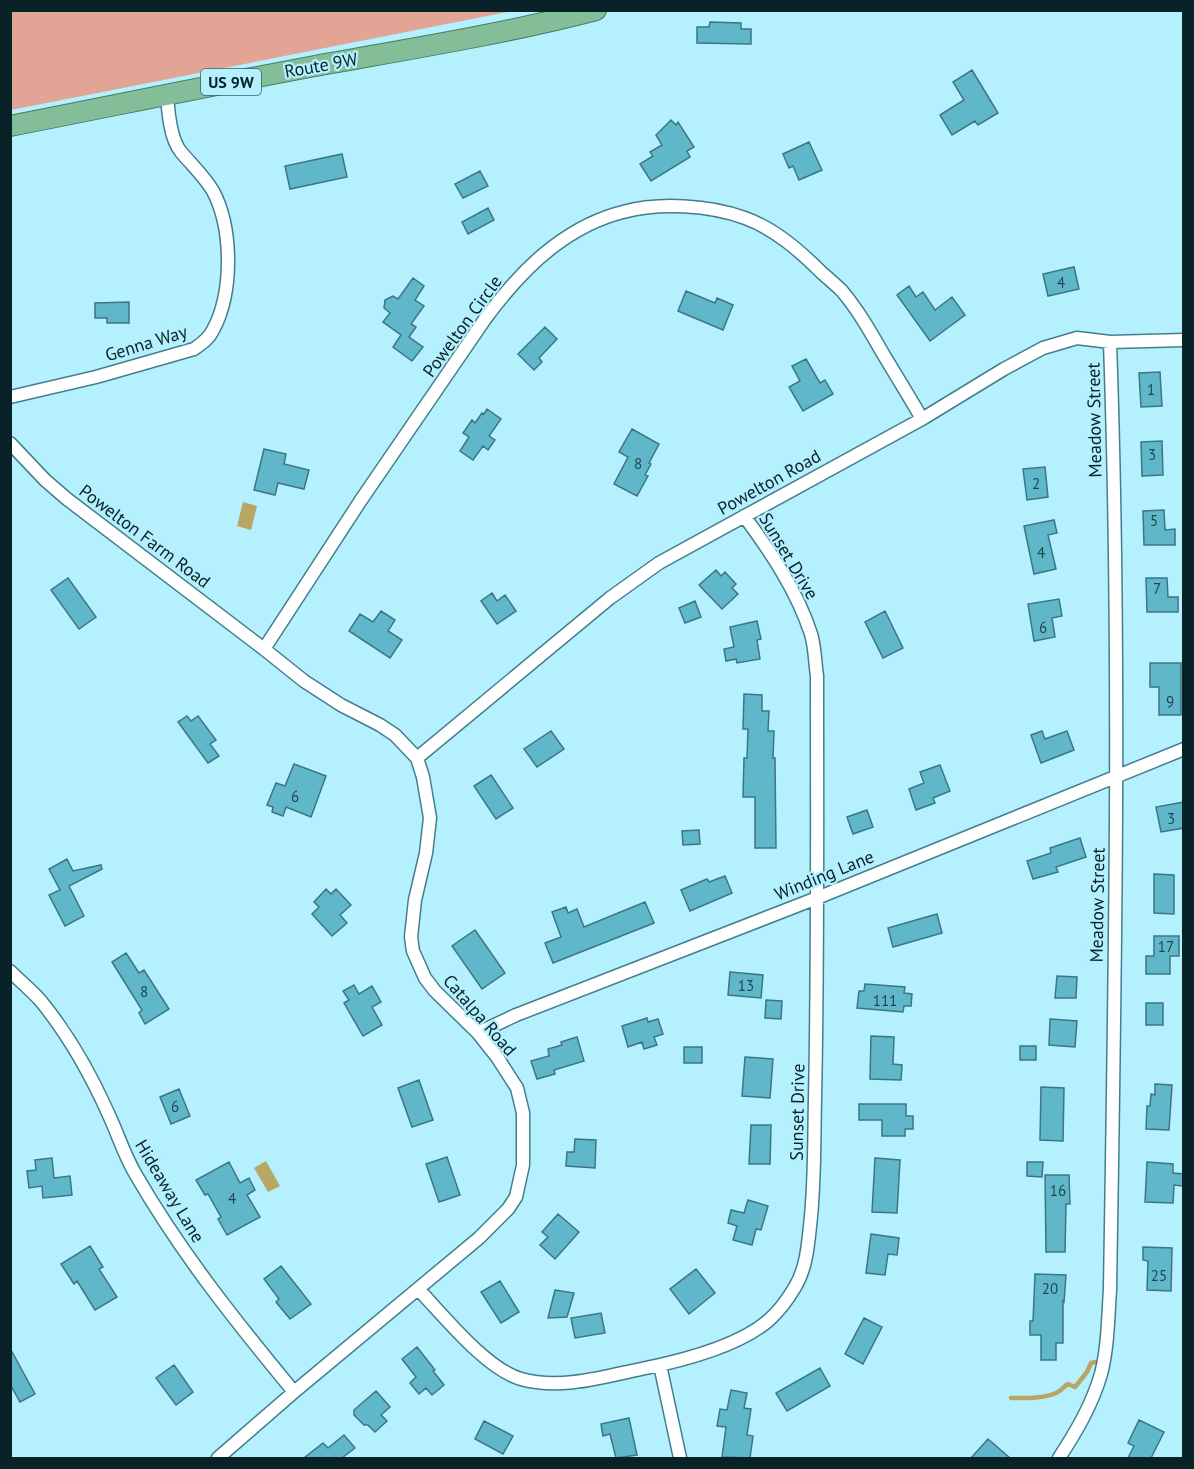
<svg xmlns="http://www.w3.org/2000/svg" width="1194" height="1469" font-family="'PT Sans',sans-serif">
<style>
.green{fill:#e2a494}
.water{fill:#b8a665}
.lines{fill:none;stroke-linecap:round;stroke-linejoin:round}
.stream{stroke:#b8a665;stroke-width:4.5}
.building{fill:#61b7ca;stroke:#3c7683;stroke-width:1.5}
.minor-casing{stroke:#457e8b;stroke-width:15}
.trunk-casing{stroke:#457c60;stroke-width:22}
.minor{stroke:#fff;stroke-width:12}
.trunk{stroke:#84be98;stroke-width:20}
.labels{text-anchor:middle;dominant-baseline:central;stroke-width:4.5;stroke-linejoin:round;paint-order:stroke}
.number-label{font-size:15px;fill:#1f4750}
.shield{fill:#b4f0fe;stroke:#3c6068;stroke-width:1.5}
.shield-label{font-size:16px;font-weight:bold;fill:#092227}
.street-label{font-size:18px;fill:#092227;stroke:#b4f0fe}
</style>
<rect width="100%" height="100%" fill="#b4f0fe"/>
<path class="green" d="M11 10H513V11L11 110Z"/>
<path class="water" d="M243 502 257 506 251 530 237 526Z
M266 1161 280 1186 268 1192 254 1168Z"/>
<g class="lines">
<path class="stream" d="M1011 1398C1025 1398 1042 1399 1056 1393 1061 1391 1063 1387 1068 1384L1075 1387 1087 1372 1091 1363 1095 1362"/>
</g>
<path class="building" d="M710 22 741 23V29H751V44L697 43V27H709Z
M972 70 998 113 978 125 975 121 952 135 940 115 964 100 953 82Z
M671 120 676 125 678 122 694 147 687 151 690 157 651 181 640 164 653 156 650 152 662 145 656 135Z
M809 142 822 170 799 180 793 166 789 168 783 154Z
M342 154 347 177 290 189 285 166Z
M480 171 488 186 463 198 455 184Z
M488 208 494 220 468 234 462 222Z
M1074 267 1079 289 1048 296 1043 274Z
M413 278 424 286 415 300 424 306 411 324 416 327 409 337 423 347 412 361 393 347 401 335 383 322 390 313 384 308 385 300 393 296 398 299Z
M909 286 916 297 923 292 935 310 952 297 965 315 930 341 897 295Z
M686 291 715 303 717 298 733 305 723 330 678 311Z
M129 302V323H107V318H95V303Z
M545 327 557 339 539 358 542 362 534 370 518 354Z
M806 359 820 383 825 380 833 394 803 411 789 387 800 381 792 366Z
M1160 372 1162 406 1141 407 1139 373Z
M487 409 501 419 489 436 495 440 488 450 483 446 473 460 460 451 469 437 463 433 472 420 475 423 482 413 484 414Z
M632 429 659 444 649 463 651 464 645 475 648 476 637 496 614 484 628 457 619 452Z
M1162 441 1163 475 1142 476 1141 442Z
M264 449 286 454 284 464 309 470 304 489 278 483 275 495 254 490Z
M1045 467 1048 497 1027 500 1023 469Z
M1164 510 1165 530 1175 529V545H1144L1143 511Z
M1054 520 1057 533 1048 535 1056 569 1034 574 1024 526Z
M716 570 721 576 725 572 736 584 732 588 738 594 722 609 699 585Z
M68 578 96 617 79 629 51 590Z
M1146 578H1167L1168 597H1178V612H1147Z
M492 593 497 601 505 595 516 611 497 624 481 601Z
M1059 599 1062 616 1052 618 1055 637 1034 641 1028 604Z
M695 601 701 617 685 623 679 608Z
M381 611 395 620 388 631 402 640 390 658 349 631 360 614 373 622Z
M885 611 903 648 883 658 865 622Z
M757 621 761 639 757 640 760 659 737 663 736 659 726 661 724 649 734 647 730 627Z
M1150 663H1181V715H1159V687H1150Z
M744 694 762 695V711H769L768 731H774L773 758H775L776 848H755V797H743L744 758H747L748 729H743Z
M187 716 191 721 198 716 216 740 210 744 219 756 208 763 178 722Z
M551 731 564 749 537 767 524 749Z
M1042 731 1045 739 1067 731 1074 750 1041 763 1031 735Z
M294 764 326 776 311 817 286 807 283 816 272 812 273 807 267 805 276 783 285 786Z
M940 765 950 791 933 798 935 803 916 810 909 789 924 783 920 772Z
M491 775 513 808 496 819 474 786Z
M1184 802V828L1161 832 1156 807Z
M867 810 873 827 853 834 847 817Z
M699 830 700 844 683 845 682 831Z
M1080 838 1086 857 1056 867 1058 872 1033 879 1027 861 1051 853 1050 848Z
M67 859 73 871 101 865 102 869 69 886 84 916 65 926 49 895 60 890 49 869Z
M1154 874 1174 875V914L1154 913Z
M725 876 732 893 690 911 681 890 707 879 709 882Z
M326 889 331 894 336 889 351 905 340 915 347 923 332 936 312 914 319 907 314 902Z
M645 902 654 923 553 963 545 943 561 937 552 912 566 907 568 913 577 909 584 927Z
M937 914 942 933 893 947 888 928Z
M475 930 505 973 482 989 452 946Z
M1154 936H1179V956H1170V974H1146V956H1154Z
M126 953 139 973 144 970 169 1009 145 1024 139 1013 142 1010 112 962Z
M730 972 763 975 761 998 728 995Z
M1057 976 1077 977 1076 998H1055Z
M865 984 905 987 904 993 912 994 911 1006H904L903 1012 857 1008 859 991H864Z
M354 985 359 994 372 986 381 1002 372 1007 382 1025 363 1036 344 1003 349 1000 343 991Z
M766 1000 782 1001 781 1019 765 1018Z
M1146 1003H1163V1025H1146Z
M647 1018 648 1022 658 1019 663 1034 654 1037 657 1045 644 1049 642 1042 628 1047 622 1026Z
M1050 1019 1077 1021 1075 1047 1049 1045Z
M871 1036 894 1037 893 1064 902 1065 901 1080 870 1079Z
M577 1037 584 1061 554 1070 555 1074 537 1079 531 1061 549 1056 548 1049 562 1045 561 1042Z
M1020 1046H1036V1060H1020Z
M684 1047H702V1063H684Z
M745 1057 773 1059 770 1098 742 1096Z
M419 1080 433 1120 412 1127 398 1088Z
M1155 1084 1172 1085 1169 1130 1146 1129 1147 1106H1150L1151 1094 1155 1095Z
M1041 1087 1064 1088 1063 1141 1040 1140Z
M179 1089 190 1116 171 1124 160 1097Z
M859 1104H906V1116H913V1129H905V1136H882V1120H859Z
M751 1125H771L770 1164H749Z
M575 1139 596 1140 595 1168 566 1166 567 1152H574Z
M447 1157 460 1195 439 1202 426 1164Z
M52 1158 54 1178 70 1176 72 1195 43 1198 42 1186 29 1188 27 1171 36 1170 35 1160Z
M875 1158 900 1160 897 1213 872 1212Z
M229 1162 240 1183 249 1178 255 1190 247 1195 260 1217 227 1235 218 1219 221 1217 208 1194 205 1195 196 1180Z
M1027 1162H1043L1042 1177 1027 1176Z
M1147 1162 1173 1164V1173L1183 1174V1186L1174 1185 1173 1203 1145 1202Z
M1045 1175H1069L1070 1204H1066L1065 1252H1046Z
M748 1200 768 1206 761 1230 756 1229 752 1245 733 1240 737 1226 728 1223 731 1210 744 1213Z
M558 1214 579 1232 555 1259 540 1245 548 1237 542 1232Z
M871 1234 899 1238 897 1255 888 1254 885 1275 866 1273Z
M90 1246 103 1267 99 1269 117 1297 95 1310 77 1281 74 1284 61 1264Z
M1143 1247 1172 1248 1171 1291 1147 1290 1148 1261 1143 1260Z
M281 1266 311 1304 290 1319 276 1302 279 1299 264 1279Z
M696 1269 715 1293 689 1314 670 1289Z
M1035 1274 1066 1275 1064 1302 1063 1301V1343H1056V1360H1041V1335H1030V1321H1033Z
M500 1281 519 1312 501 1323 481 1292Z
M555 1290 574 1293 567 1317 548 1318Z
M601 1313 605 1333 575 1338 571 1318Z
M864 1318 882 1327 863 1364 845 1354Z
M417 1347 435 1370 433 1371 444 1385 432 1395 426 1388 419 1394 410 1383 416 1377 402 1359Z
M10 1348 35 1394 20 1402 10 1384Z
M174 1365 193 1392 176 1405 156 1378Z
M820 1368 830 1386 787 1411 776 1393Z
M731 1390 747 1393 744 1408 751 1409 747 1435 753 1436 750 1458 722 1457 726 1427 717 1426 720 1409 727 1410Z
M376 1391 390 1407 381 1415 387 1421 375 1432 368 1425H364L354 1415V1410Z
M629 1418 637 1455 616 1458 610 1434 603 1436 601 1424Z
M1139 1420 1164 1432 1151 1458H1128L1134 1446 1128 1443Z
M484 1421 513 1436 503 1454 475 1439Z
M344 1435 355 1448 342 1458H304L323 1443 328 1448Z
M988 1439 1010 1458H971Z"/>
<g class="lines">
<defs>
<path id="minor" d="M10 397 96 377 194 349C201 344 209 339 213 330 233 293 233 229 213 191 204 176 192 165 181 152 170 139 168 111 167 94
M10 443 45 480 67 499 264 649 304 681 341 705 380 725 395 735 417 758 423 777 430 818 426 853 415 900 411 937 413 951 425 978 435 991 478 1033 497 1057 517 1088 523 1113V1165L516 1197 508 1209 479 1238 294 1392 218 1458
M264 649 361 500 485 319C505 292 527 266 554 246 574 231 599 218 623 212 659 202 710 205 745 218 775 229 800 251 822 273 829 279 836 285 842 291 858 310 870 331 882 352 895 374 909 396 922 419
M417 758 610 598 659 563 922 419 1004 369 1043 348 1077 338 1110 342 1184 340
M10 971C20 981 31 990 40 1000 68 1034 90 1073 108 1113 118 1134 124 1155 136 1175 181 1253 237 1323 294 1392
M478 1033 516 1015 817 898 1184 749
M419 1290C444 1316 486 1369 521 1379 560 1390 603 1377 641 1369 681 1361 738 1347 769 1320 779 1311 788 1299 795 1287 806 1269 808 1246 810 1226 815 1184 814 1142 815 1099 818 958 817 817 817 676 815 663 815 647 811 634 797 591 771 552 744 516
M660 1365 680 1458
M1059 1458C1076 1432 1092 1405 1101 1374 1108 1347 1108 1318 1110 1290 1115 974 1121 658 1110 342"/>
<path id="trunk" d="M10 126C112 106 213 85 315 66 409 49 504 34 596 10"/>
</defs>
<use href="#minor" class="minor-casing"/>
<use href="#trunk" class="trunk-casing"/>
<use href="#minor" class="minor"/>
<use href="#trunk" class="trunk"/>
</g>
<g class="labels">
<g class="number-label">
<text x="1061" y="282">4</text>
<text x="1151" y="389">1</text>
<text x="1152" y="454">3</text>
<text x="638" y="463">8</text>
<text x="1036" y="483">2</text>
<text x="1154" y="520">5</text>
<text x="1041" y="552">4</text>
<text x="1157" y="588">7</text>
<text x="1043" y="627">6</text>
<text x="1170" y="701">9</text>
<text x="295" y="796">6</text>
<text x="1171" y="818">3</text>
<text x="1166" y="946">17</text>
<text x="746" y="985">13</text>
<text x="144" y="991">8</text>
<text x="885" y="1000">111</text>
<text x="175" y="1106">6</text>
<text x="1058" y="1190">16</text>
<text x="232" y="1198">4</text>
<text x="1159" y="1275">25</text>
<text x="1050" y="1288">20</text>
</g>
<rect class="shield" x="201" y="69" width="60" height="26" rx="4.5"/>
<g class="shield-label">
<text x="231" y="82">US 9W</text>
</g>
<g class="street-label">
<text transform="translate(321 65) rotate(-10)">Route 9W</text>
<text transform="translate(462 326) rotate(-54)">Powelton Circle</text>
<text transform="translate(146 343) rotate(-17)">Genna Way</text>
<text transform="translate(1094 420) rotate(-91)">Meadow Street</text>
<text transform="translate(769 482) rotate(-29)">Powelton Road</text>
<text transform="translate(145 536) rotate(37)">Powelton Farm Road</text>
<text transform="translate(789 556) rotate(59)">Sunset Drive</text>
<text transform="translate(824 875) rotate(-22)">Winding Lane</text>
<text transform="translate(1097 905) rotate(-89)">Meadow Street</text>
<text transform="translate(480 1015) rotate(49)">Catalpa Road</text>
<text transform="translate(797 1112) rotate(-89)">Sunset Drive</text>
<text transform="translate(170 1191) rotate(59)">Hideaway Lane</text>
</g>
</g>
<rect width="1194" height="1469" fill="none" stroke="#092227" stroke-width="24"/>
</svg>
